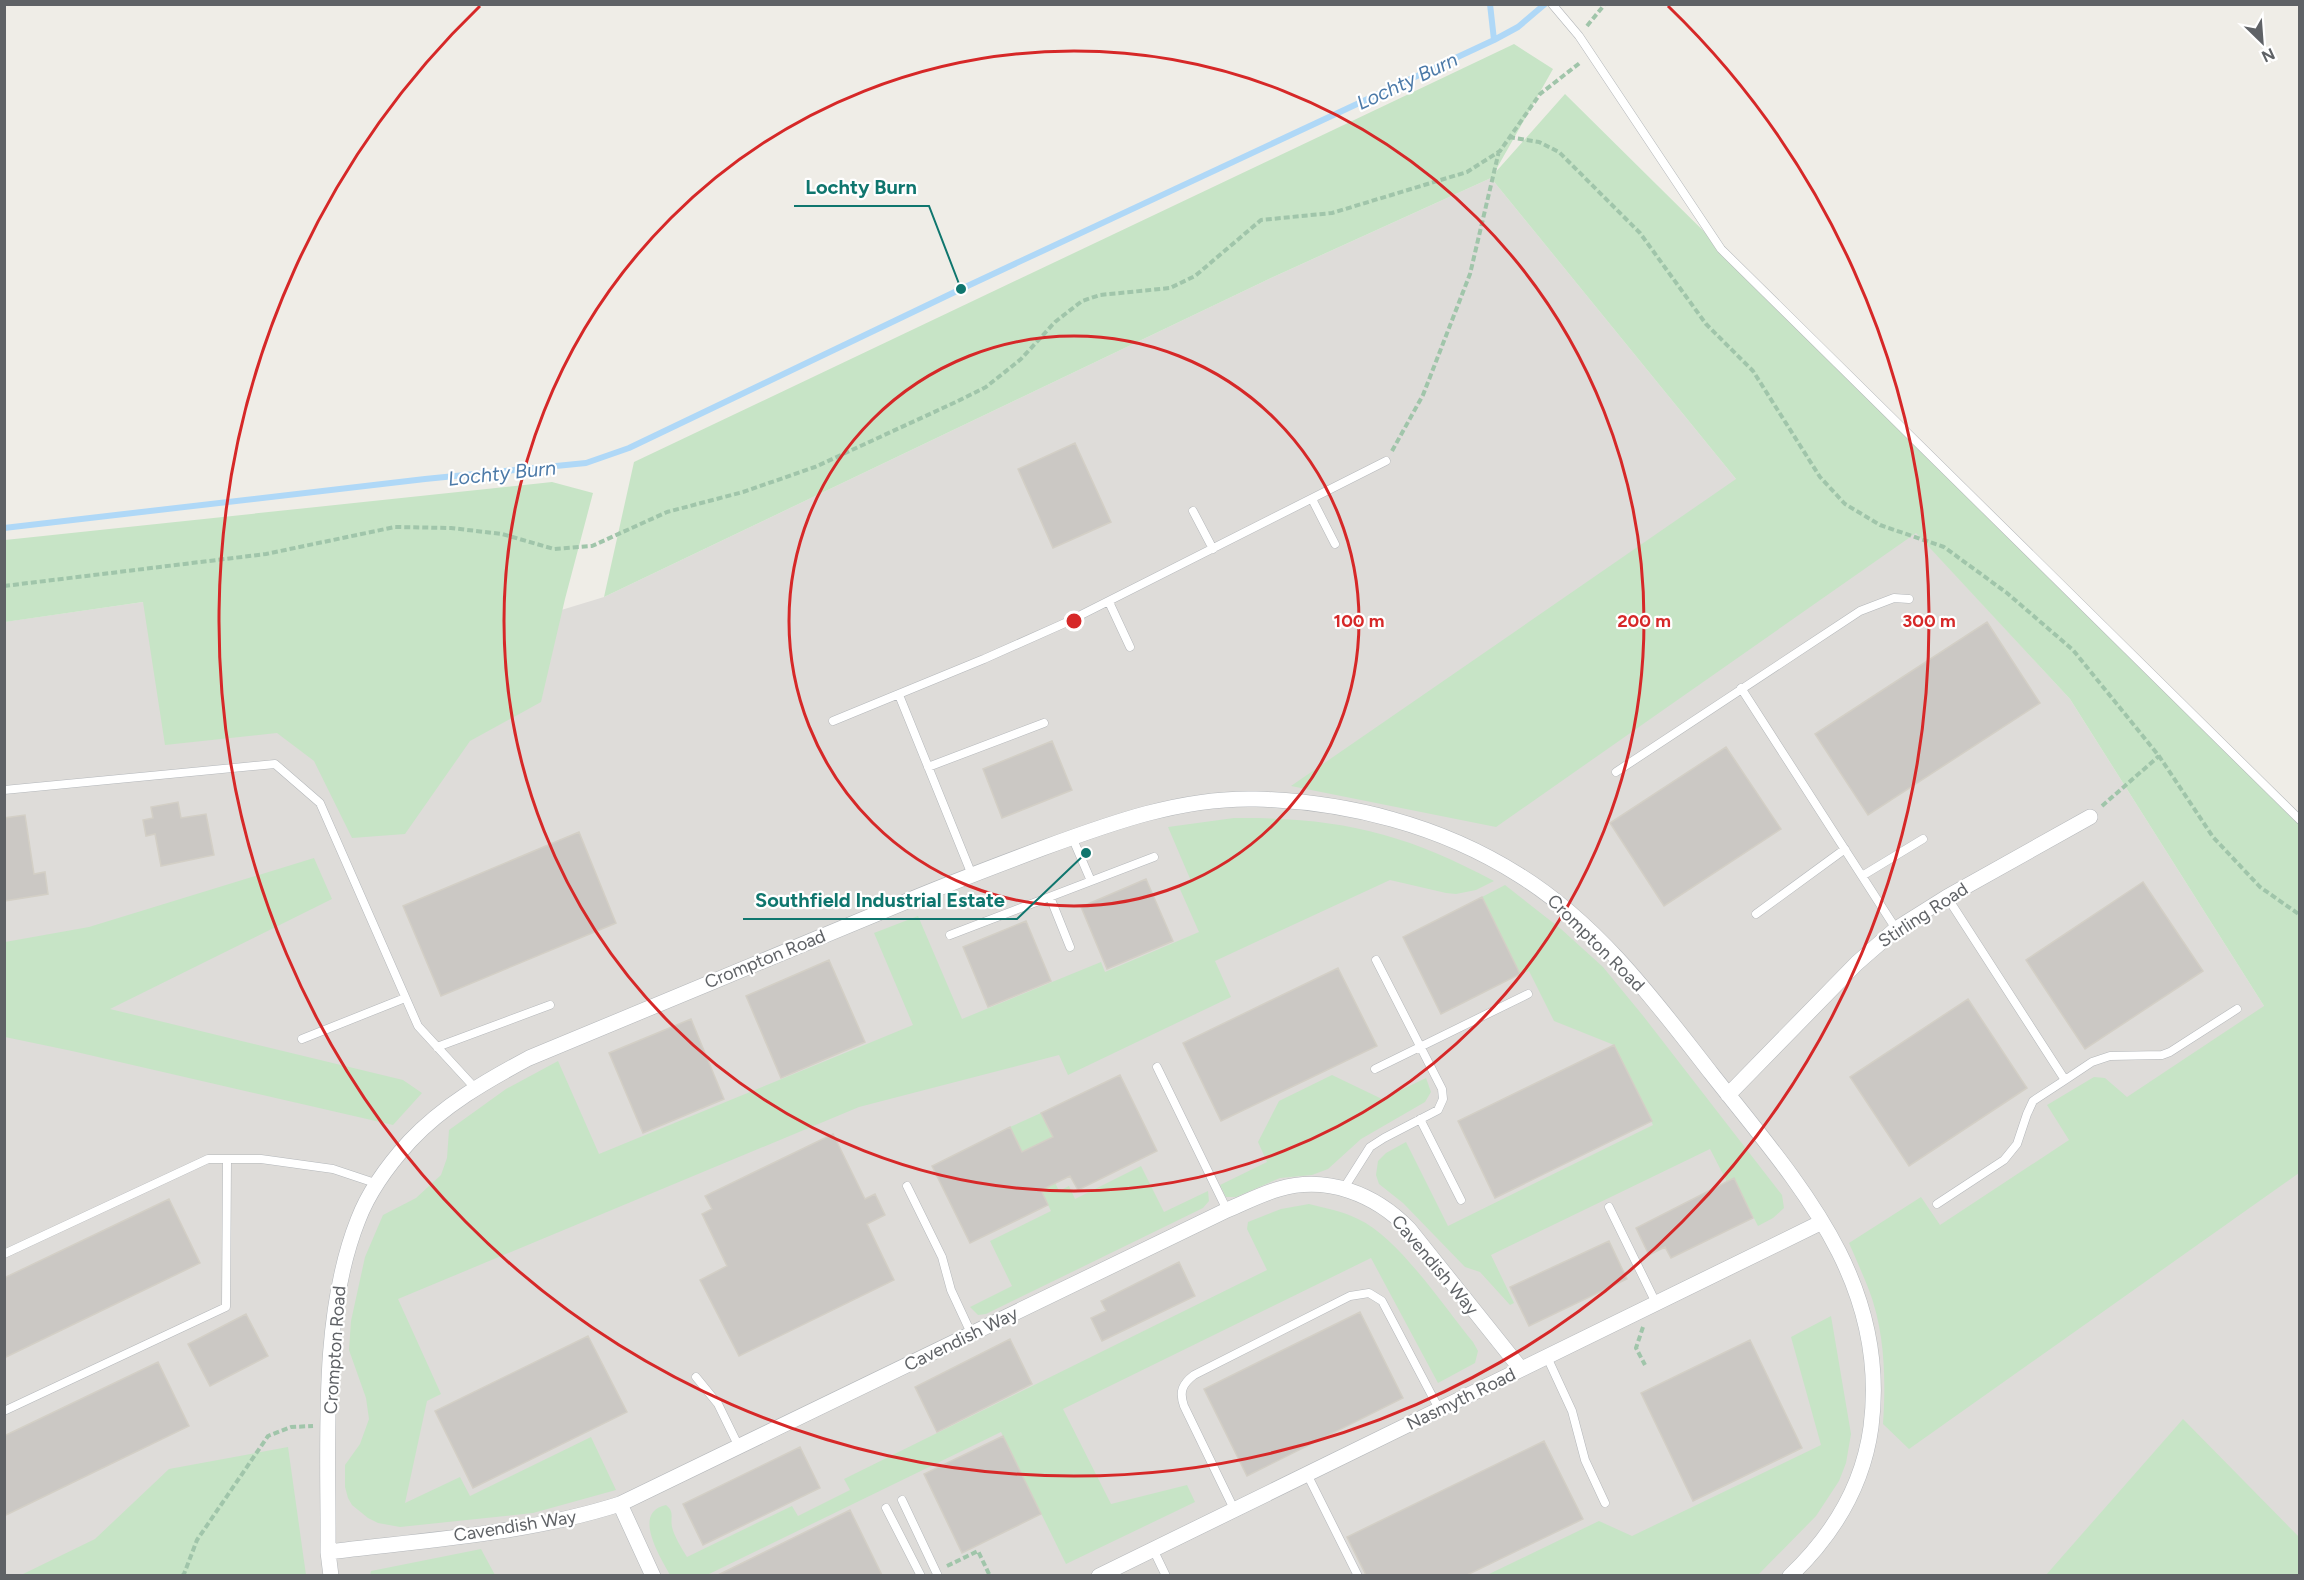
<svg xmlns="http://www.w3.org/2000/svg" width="2304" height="1580" font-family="Figtree,sans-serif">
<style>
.industrial{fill:#dedcd9}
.green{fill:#c7e4c6}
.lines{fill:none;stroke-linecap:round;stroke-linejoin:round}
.stream{stroke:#afd8f7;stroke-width:6}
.building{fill:#cbc8c4;stroke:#d3cfc6;stroke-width:1.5}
.lane-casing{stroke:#b4b7ba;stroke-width:9}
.street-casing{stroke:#b4b7ba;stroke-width:16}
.path{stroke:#a0c5aa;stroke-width:4;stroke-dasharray:6 3;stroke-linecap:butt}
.lane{stroke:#fff;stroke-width:8}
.street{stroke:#fff;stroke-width:15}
.ring{fill:none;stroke:#d62828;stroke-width:3}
.labels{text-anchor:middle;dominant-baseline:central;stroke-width:4.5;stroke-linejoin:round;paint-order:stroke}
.street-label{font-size:18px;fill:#5f6266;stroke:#fff}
.water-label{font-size:20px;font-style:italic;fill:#4c7aa8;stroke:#fff}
.centre{fill:#d62828;stroke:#fff;stroke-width:3}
.ring-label{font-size:18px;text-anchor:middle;font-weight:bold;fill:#d62828;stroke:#fff;stroke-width:4.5;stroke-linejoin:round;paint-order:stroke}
.leader{fill:none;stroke:#0f766e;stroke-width:2}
.callout-dot{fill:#0f766e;stroke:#fff;stroke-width:2}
.callout-label{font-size:20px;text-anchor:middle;font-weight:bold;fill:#0f766e;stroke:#fff;stroke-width:4.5;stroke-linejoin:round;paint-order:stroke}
</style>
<rect width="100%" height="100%" fill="#efede7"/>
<path class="industrial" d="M1491 178 1736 479 1916 532 2070 699 2264 1006 2299 1037V1575H5L4 622 143 602 367 669 604 597 1271 278Z"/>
<path class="green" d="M1514 44 1553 69 1493 175 1565 94 2299 820V1173L1909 1449 1883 1424C1886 1380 1885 1332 1869 1290 1863 1275 1856 1259 1849 1243L1921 1197 1940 1225 2069 1140 2047 1105 2094 1077 2105 1078 2127 1097 2264 1006 2070 699 1916 533 1496 827 1291 786 1736 479 1491 178 1271 278 604 597 634 462Z
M552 482 593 493 565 599 541 702 470 741 405 834 352 838 314 761 277 733 165 745 143 602 5 622V540Z
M1234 818C1337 817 1403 832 1494 881L1476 890 1456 894 1446 893 1390 880 1215 961 1231 997 1068 1075 1059 1055 859 1107 398 1299 441 1394 427 1401 405 1503 460 1477 470 1496 591 1437 616 1490 533 1513 400 1527 378 1523 368 1518 352 1505 348 1498 345 1487V1465L360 1444 369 1419 366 1398 349 1350 351 1321 365 1257 383 1215 416 1198 441 1175 447 1158 449 1130 506 1089 558 1061 599 1154 913 1025 874 933 918 916 962 1019 1101 962 1105 972 1199 932 1179 887 1191 881 1168 827Z
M314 858 332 899 110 1009 403 1080 422 1093 393 1125 72 1051 5 1037V942L89 927Z
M1505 885 1561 929 1603 967 1644 1017 1782 1195 1784 1208 1773 1218 1758 1226 1734 1179 1727 1182 1710 1149 1491 1255 1514 1303 1510 1305 1480 1272 1465 1267 1403 1203 1379 1184 1376 1175 1378 1161 1386 1153 1406 1142 1448 1226 1653 1125 1614 1045 1554 1021 1529 971 1520 974 1482 897Z
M1332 1075 1382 1099 1426 1078 1431 1092 1425 1102 1361 1139 1328 1169 1312 1175 1280 1178 1236 1197H1226L1220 1185 1267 1162 1258 1142 1279 1101Z
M1041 1113 1053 1137 1037 1145 1059 1191 1069 1186 1075 1199 1141 1166 1164 1212 1208 1191 1209 1201 1203 1208 986 1314 978 1315 970 1307 1012 1286 990 1241 1051 1211 1010 1127Z
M1309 1204C1325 1208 1342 1211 1358 1219 1398 1237 1444 1307 1473 1342L1478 1351 1475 1363 1438 1383 1371 1258 1063 1409 1111 1504 1187 1485 1195 1502 1066 1564 1001 1432 707 1575H670C661 1558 631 1512 666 1505 675 1512 670 1517 672 1527 674 1536 682 1549 687 1557L792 1506 798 1516 850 1490 844 1479 1267 1270 1247 1229 1248 1222 1281 1209Z
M1831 1316 1851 1434 1846 1463 1839 1481 1816 1516 1758 1575H1487L1599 1521 1632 1536 1821 1445 1791 1337Z
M2183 1419 2299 1537V1575H2046Z
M288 1447 306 1575H21L95 1539 169 1469Z
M481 1549 495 1575H370L371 1571Z"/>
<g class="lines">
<path class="stream" d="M1490 4 1494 40
M4 528 425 479 586 463 629 448 961 289 1494 40 1518 27 1545 4"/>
</g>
<path class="building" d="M1075 443 1111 522 1053 548 1018 469Z
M1987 622 2040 703 1868 815 1815 734Z
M1052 741 1072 790 1002 818 983 769Z
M1726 747 1781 829 1664 906 1610 823Z
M178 802 181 818 206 814 214 855 161 866 155 834 146 836 143 820 153 818 151 807Z
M25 815 34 874 45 872 48 894 4 901V818Z
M579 832 616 923 441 996 403 906Z
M1146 879 1173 941 1107 969 1081 907Z
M2143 882 2203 971 2085 1049 2026 960Z
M1482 897 1520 974 1441 1014 1403 937Z
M1026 921 1051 981 988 1007 963 947Z
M829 960 865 1042 781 1078 746 996Z
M1338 968 1377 1046 1221 1121 1183 1043Z
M1968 999 2027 1088 1909 1166 1850 1077Z
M691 1019 724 1099 643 1133 609 1053Z
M1614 1045 1652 1121 1495 1198 1458 1121Z
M1120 1075 1157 1151 1078 1190 1070 1176 1041 1190 1048 1205 970 1243 932 1166 1010 1127 1022 1152 1053 1137 1041 1113Z
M833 1134 865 1199 875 1194 885 1215 867 1224 894 1280 739 1356 700 1280 727 1266 702 1214 712 1209 705 1196Z
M1734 1178 1753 1218 1671 1258 1665 1247 1649 1255 1636 1228Z
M169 1199 200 1263 4 1358V1278Z
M1609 1241 1627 1279 1529 1326 1510 1287Z
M1179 1262 1195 1296 1102 1341 1091 1318 1106 1311 1101 1301Z
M1360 1312 1403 1398 1247 1476 1204 1389Z
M246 1314 268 1356 210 1386 188 1344Z
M588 1336 627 1412 473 1488 435 1411Z
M1010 1339 1032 1384 937 1432 915 1387Z
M1750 1340 1802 1448 1693 1501 1641 1393Z
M158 1362 189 1426 4 1516V1436Z
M1003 1436 1041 1514 962 1553 924 1474Z
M1544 1441 1583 1519 1467 1575H1366L1347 1537Z
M800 1447 820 1488 703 1545 683 1504Z
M850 1510 882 1575H718Z"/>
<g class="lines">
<defs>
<path id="lane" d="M1552 4 1579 36 1721 249 2300 820
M1312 499 1335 544
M1193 511 1213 549
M1109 602 1130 647
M1741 688 1896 929
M899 695 972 875
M833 721 984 659 1065 623 1386 461
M928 767 1044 723
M1616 772 1860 611 1894 598 1909 599
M4 790 275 764 320 803 418 1026 475 1088
M1072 837 1091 881
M1862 876 1923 839
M1050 897 1070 947
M1947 897 2065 1080
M1756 914 1845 849
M950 935 1154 857
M302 1039 405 998
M437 1047 550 1005
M1157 1067 1227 1210
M1375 1069 1528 994
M1420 1119 1461 1200
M907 1186 942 1257 951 1290 971 1333
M1344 1188 1370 1147 1384 1138 1438 1110 1443 1099 1442 1089 1376 960
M1937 1204 2004 1160 2017 1144 2027 1114 2033 1101 2065 1080 2092 1062 2110 1056 2162 1055 2170 1052 2237 1009
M1609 1207 1656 1303
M4 1254 208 1159H261L333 1169 378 1184
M1547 1357 1572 1411 1585 1460 1605 1503
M696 1377 718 1404 739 1447
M4 1411 226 1307 227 1159
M1307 1474 1358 1576
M902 1500 938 1576
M886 1508 921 1576
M1234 1509 1184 1406C1179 1392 1182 1384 1194 1375L1350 1296 1369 1293 1382 1301 1439 1409
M1153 1549 1166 1576"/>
<path id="street" d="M1728 1095 1857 963 1896 929 1947 897 2090 817
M620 1504 653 1576
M328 1552C426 1540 526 1534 620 1504L1227 1210C1244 1203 1261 1194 1279 1189 1327 1175 1375 1194 1409 1229L1521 1369
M331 1576 328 1552C329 1447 319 1318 358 1220 369 1191 389 1164 410 1141 444 1105 486 1081 529 1058 653 1007 776 955 900 904 947 884 995 866 1043 848 1111 823 1182 797 1256 799 1348 802 1440 825 1519 875 1598 924 1655 1001 1711 1073 1796 1181 1890 1280 1871 1427 1863 1486 1832 1536 1790 1576
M1099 1576 1822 1222"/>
</defs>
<use href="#lane" class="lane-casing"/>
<use href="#street" class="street-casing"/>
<path class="path" d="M1587 26 1605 4
M1509 137 1539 142 1559 152 1640 233 1706 324 1753 371 1820 477 1845 504 1880 525 1944 547 2007 593 2073 650 2159 756 2213 837 2260 887 2300 915
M1392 451 1423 395 1470 274 1499 151
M4 586 266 554 395 527 451 528 502 534 554 549 592 546 667 512 743 492 815 467 958 401 986 387 1021 359 1055 322 1082 301 1100 295 1170 288 1195 276 1261 220 1332 213 1467 172 1500 151 1540 94 1581 62
M2102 806 2159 756
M1643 1327 1636 1348 1645 1365
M947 1566 978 1551 990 1576
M182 1576 184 1574 197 1540 268 1436 291 1427 313 1426"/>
<use href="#lane" class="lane"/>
<use href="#street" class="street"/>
</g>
<g class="ring">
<circle cx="1074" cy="621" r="285"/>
<circle cx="1074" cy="621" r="570"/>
<path d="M1668 6A855 855 0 1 1 480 6"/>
</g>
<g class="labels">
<g class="street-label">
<text transform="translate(1923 915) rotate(-33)">Stirling Road</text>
<text transform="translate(1596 943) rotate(45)">Crompton Road</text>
<text transform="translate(765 959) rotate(-22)">Crompton Road</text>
<text transform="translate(1435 1265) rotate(50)">Cavendish Way</text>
<text transform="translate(961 1339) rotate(-26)">Cavendish Way</text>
<text transform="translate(335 1350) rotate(-86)">Crompton Road</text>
<text transform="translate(1461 1399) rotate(-26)">Nasmyth Road</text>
<text transform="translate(515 1526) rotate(-9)">Cavendish Way</text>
</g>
<g class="water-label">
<text transform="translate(1407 81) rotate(-25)">Lochty Burn</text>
<text transform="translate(502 473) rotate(-6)">Lochty Burn</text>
</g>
</g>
<circle cx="1074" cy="621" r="9" class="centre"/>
<g class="ring-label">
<text x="1359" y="627">100 m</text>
<text x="1644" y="627">200 m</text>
<text x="1929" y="627">300 m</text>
</g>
<path class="leader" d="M961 289L929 206H794M1086 853L1017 919H743"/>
<g class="callout-dot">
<circle cx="961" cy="289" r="6"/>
<circle cx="1086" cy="853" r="6"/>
</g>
<g class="callout-label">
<text x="861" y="194">Lochty Burn</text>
<text x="880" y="907">Southfield Industrial Estate</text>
</g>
<rect width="2304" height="1580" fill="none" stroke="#5f6266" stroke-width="12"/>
<g transform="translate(2262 42) rotate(155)" stroke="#ffffff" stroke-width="4.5" paint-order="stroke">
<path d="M0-4.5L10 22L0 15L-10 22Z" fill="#5f6266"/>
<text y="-9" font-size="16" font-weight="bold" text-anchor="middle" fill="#5f6266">N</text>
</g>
</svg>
